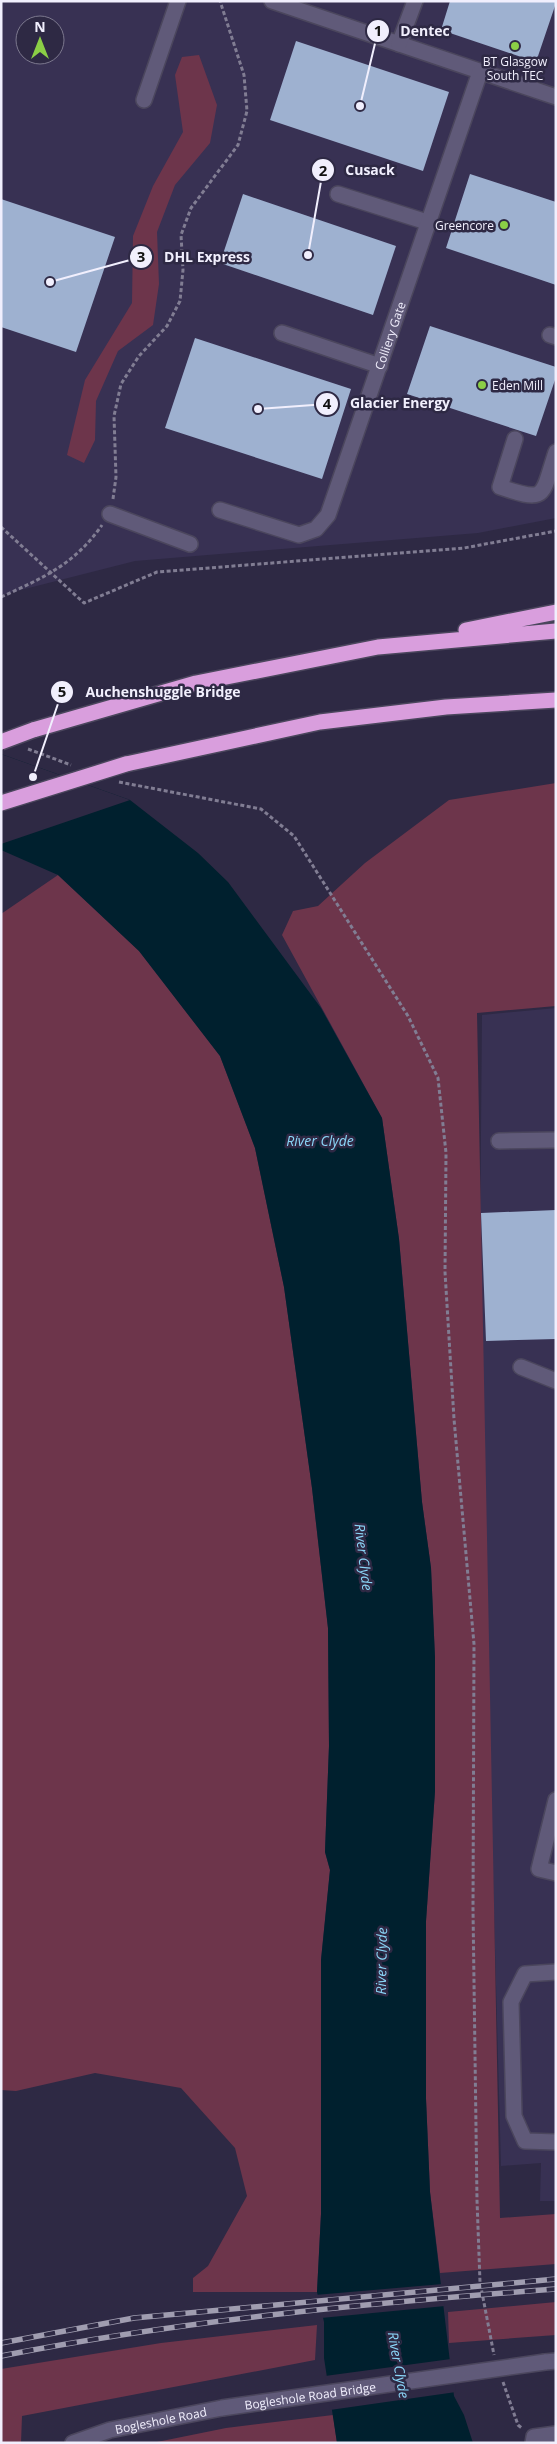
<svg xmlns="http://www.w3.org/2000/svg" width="557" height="2444" font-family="'Open Sans',sans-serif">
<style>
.built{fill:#383153;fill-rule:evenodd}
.green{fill:#6d354b}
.water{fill:#00202e}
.pier{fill:#2e2944}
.building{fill:#9eb1d0}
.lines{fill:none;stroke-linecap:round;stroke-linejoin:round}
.minor-casing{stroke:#4b465d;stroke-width:18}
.highway-casing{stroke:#4b465d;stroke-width:18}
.path{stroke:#817d93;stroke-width:3;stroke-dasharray:4 2.5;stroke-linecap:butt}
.minor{stroke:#605a79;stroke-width:15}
.highway{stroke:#d99edd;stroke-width:15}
.rail-casing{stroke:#a09db0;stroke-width:5.5}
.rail{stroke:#2e2944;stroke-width:4;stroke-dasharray:11;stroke-linecap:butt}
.minor-bridge-casing{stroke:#4b465d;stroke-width:18;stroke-linecap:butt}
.highway-bridge-casing{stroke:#4b465d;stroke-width:18;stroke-linecap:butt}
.minor-bridge{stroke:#605a79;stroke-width:15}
.highway-bridge{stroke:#d99edd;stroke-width:15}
.poi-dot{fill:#8bce46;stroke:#2e2944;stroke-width:2}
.labels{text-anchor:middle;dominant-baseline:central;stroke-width:5;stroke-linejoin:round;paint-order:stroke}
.poi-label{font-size:12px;fill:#f1effd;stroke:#2e2944}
.street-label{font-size:12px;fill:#f1effd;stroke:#2e2944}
.water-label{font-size:14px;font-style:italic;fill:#8ad5f7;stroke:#2e2944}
.leader{fill:none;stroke:#f1effd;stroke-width:2}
.callout-dot{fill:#f1effd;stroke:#2e2944;stroke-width:2}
.mark-label{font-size:15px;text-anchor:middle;font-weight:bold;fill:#111}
.callout-label{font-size:14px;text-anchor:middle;font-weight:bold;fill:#f1effd;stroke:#2e2944;stroke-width:5;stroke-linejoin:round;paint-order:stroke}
</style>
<rect width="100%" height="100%" fill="#2e2944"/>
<path class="built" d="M1 1H556V518L478 533 135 561 1 595ZM25 25H55V55H25Z
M556 1008V2201H540L541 2163 501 2166 479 1367 482 1015Z"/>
<path class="green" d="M199 55 217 105 210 143 175 185 157 232 159 284 153 325 118 351 96 401 95 440 84 463 67 455 85 380 132 303 133 236 153 186 183 132 175 75 182 57Z
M556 783V1006L477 1013 500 2218 556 2214V2264L440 2273 430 2192 426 2099V1921L435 1791V1658L431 1568 422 1502 399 1239 382 1118 282 935 293 911 318 906 365 863 449 800Z
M58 875 139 951 220 1056 255 1148 284 1287 312 1488 328 1628 329 1746 325 1852 330 1870 321 1960V2214L317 2292H193V2278L208 2266 247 2196 235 2148 181 2088 95 2073 16 2091 1 2090V914Z
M556 2302V2335L449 2343 448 2312Z
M317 2325 315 2360 22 2416 21 2443H1V2369L161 2343Z
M333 2415 337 2443H152L226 2428Z"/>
<path class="water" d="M1 754 130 800 198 853 228 882 321 1008 382 1118 399 1239 422 1502 431 1568 435 1658V1791L426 1921V2099L430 2192 454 2396 464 2415 473 2443H337L324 2358V2322L317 2292 321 2214V1960L330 1870 325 1852 329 1746 328 1628 312 1488 284 1287 255 1148 220 1056 139 951 58 875 1 850Z"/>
<path class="pier" d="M1 754 130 800 1 844Z
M443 2284 445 2306 321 2318 315 2295Z
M451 2359 456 2392 330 2410 325 2376Z"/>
<path class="building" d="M450 1H556V3L536 62 441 30Z
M296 41 449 92 423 171 270 120Z
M470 174 556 202V285L446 248Z
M243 194 396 246 373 315 220 263Z
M1 199 115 237 76 352 1 327Z
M430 326 556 367V377L536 436 407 394Z
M195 338 351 389 322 479 165 428Z
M556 1210V1339L486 1341 481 1213Z"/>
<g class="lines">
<defs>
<g id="minor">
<path d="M272 1 556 97"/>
<path d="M399 44 415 1"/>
<path d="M144 100 178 1"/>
<path d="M338 194 430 223"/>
<path d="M282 333 380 366"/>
<path d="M550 335 556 337"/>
<path d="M515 439 500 487C548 503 541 497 556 452"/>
<path id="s1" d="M220 510 299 535 316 529 328 515 480 72"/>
<path d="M110 514 190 544"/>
<path d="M499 1141 556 1140"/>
<path d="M521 1367 556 1381"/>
<path d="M556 1800 539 1869 556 1873"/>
<path d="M556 1972 525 1974 511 2002 514 2116 525 2141 556 2142"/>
<path d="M545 2362 556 2361"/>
<path id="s2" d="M73 2443 110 2430 222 2408"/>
<path d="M533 2443 534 2437 556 2434"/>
</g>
<path id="highway" d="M466 630 556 612
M33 730 196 683 378 647 556 631
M126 764 320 722 446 707 556 700"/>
</defs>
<use href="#minor" class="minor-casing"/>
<use href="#highway" class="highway-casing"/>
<path class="path" d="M113 499 116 477 114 416 121 384 139 356 167 326 180 301 183 270 181 235 191 208 238 145 247 111 244 75 220 1
M1 527 84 603 157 572 464 548 556 531
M1 597C43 578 75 564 102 525
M28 749 71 765
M119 782 261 809 294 836 408 1016 438 1078 446 1153 445 1272 454 1419 474 1644 473 1909 477 2200 480 2282 494 2355
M503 2382 518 2425 523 2429"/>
<use href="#minor" class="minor"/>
<use href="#highway" class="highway"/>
<defs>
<path id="rail" d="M1 2343 134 2318 556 2279
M1 2356C184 2320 370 2303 556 2289"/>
</defs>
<use href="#rail" class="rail-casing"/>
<use href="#rail" class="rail"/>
<defs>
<g id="minor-bridge">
<path id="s3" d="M222 2408 545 2362"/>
</g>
<path id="highway-bridge" d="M1 742 33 730
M1 803 126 764"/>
</defs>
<use href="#minor-bridge" class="minor-bridge-casing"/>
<use href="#highway-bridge" class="highway-bridge-casing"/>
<use href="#minor-bridge" class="minor-bridge"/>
<use href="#highway-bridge" class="highway-bridge"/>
</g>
<g class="poi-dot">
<circle cx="515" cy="46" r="5"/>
<circle cx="504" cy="225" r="5"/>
<circle cx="482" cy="385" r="5"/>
</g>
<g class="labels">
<g class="poi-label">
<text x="515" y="61">BT Glasgow<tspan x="515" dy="14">South TEC</tspan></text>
<text x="494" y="225" text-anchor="end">Greencore</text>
<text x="492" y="385" text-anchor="start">Eden Mill</text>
</g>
<g class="street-label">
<text stroke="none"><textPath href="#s1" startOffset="309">Colliery Gate</textPath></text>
<text stroke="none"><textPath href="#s3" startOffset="89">Bogleshole Road Bridge</textPath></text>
<text stroke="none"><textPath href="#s2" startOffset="91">Bogleshole Road</textPath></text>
</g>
<g class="water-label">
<text x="320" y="1140">River Clyde</text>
<text transform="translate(364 1557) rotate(83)">River Clyde</text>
<text transform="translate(381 1961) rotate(-89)">River Clyde</text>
<text transform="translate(399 2365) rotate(80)">River Clyde</text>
</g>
</g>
<path class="leader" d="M360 106L378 31M308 255L323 170M50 282L141 257M258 409L327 404M33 777L62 692"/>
<g class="callout-dot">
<circle cx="360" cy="106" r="5"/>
<circle cx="308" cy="255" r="5"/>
<circle cx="50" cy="282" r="5"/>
<circle cx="258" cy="409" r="5"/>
<circle cx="33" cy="777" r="5"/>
<circle cx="378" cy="31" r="12"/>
<circle cx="323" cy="170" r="12"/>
<circle cx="141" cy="257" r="12"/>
<circle cx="327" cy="404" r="12"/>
<circle cx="62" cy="692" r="12"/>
</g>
<g class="mark-label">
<text x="378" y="36">1</text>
<text x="323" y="176">2</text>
<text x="141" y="262">3</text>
<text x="327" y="409">4</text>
<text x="62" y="697">5</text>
</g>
<g class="callout-label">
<text x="425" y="36">Dentec</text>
<text x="370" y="175">Cusack</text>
<text x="207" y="262">DHL Express</text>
<text x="400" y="408">Glacier Energy</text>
<text x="163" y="697">Auchenshuggle Bridge</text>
</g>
<rect width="557" height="2444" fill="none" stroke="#f1effd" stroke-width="5"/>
<g transform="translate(40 40)"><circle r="24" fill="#2e2944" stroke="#7c788e"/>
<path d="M0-4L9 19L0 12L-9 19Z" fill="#8bce46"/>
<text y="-8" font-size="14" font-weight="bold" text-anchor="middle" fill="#f1effd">N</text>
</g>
</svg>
